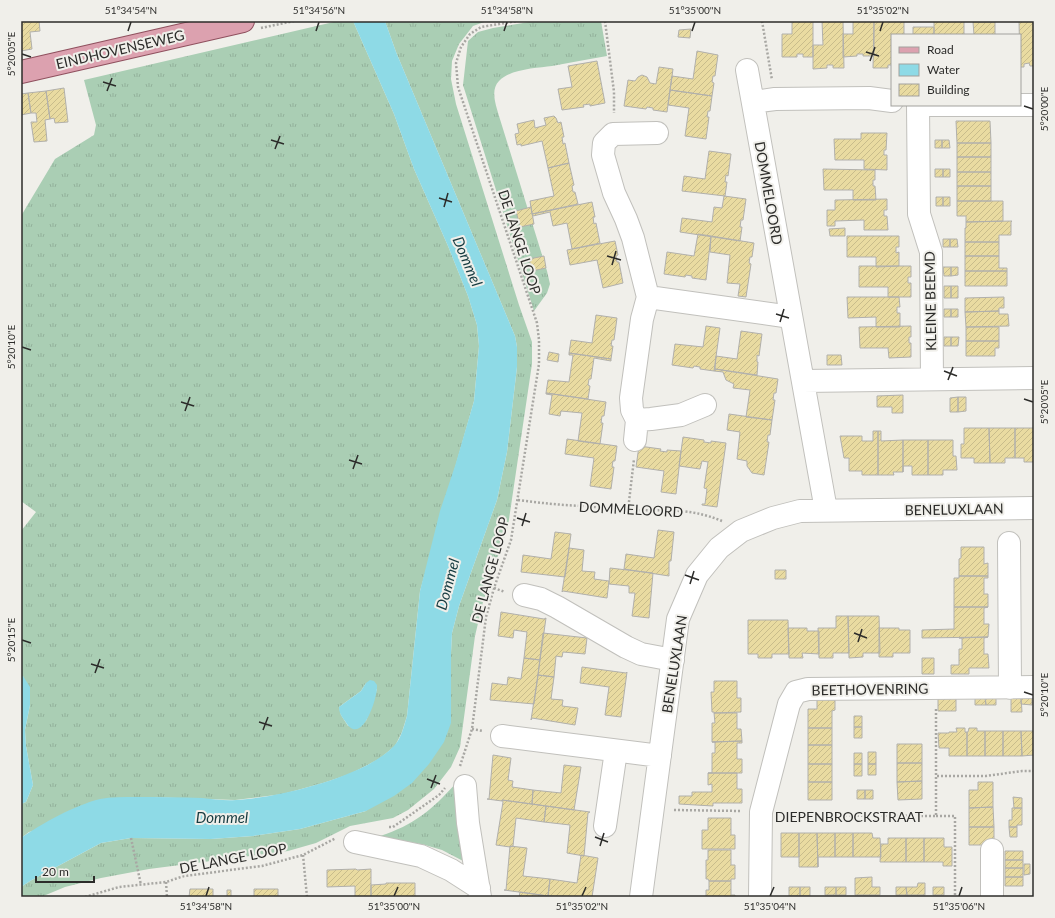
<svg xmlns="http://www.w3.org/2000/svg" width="1055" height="918" font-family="Lato,sans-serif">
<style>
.grass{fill:url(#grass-tufts);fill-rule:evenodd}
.water{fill:#8edae6}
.building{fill:url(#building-hatch);stroke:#b1b0ac}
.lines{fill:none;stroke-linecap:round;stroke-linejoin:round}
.minor-casing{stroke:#c1c0bc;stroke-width:24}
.major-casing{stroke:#8f505e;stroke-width:24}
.path{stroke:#a8a7a3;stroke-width:2.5;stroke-dasharray:2 2;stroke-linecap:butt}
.minor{stroke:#fff;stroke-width:22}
.major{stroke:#dca1af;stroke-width:22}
.ticks{fill:none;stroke:#2c2c2a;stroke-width:1.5}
.labels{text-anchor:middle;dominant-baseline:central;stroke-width:4;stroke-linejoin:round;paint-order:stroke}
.street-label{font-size:14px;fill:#2c2c2a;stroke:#f0efea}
.water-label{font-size:15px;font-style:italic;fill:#163b40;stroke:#f0efea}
.neatline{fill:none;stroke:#2c2c2a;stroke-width:1.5}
.ticks-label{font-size:10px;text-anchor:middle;fill:#2c2c2a}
</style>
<defs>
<pattern id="grass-tufts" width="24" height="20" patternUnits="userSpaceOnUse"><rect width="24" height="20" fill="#aaceb4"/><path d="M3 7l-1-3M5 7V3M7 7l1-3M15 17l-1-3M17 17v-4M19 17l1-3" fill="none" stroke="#92b19b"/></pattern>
<pattern id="building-hatch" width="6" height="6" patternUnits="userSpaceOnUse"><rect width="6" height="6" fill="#e9dba1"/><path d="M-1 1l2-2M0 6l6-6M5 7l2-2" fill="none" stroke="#c8bc8b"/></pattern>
</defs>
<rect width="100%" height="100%" fill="#f0efea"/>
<path class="grass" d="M338 21H353L394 114 414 169 448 246 468 296 477 325 479 346 474 401 420 591 407 716 402 732 395 746 379 759 350 774 323 783 283 794 235 800 149 797 29 832 21 838V804L26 802 33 785 26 746 25 730 30 705 23 676H21V531L36 512 21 501V216L55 159 94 135 96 125 84 80ZM366 683 377 689 366 721 348 726 341 715 339 707 361 691Z
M385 21H487L473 26 459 44 452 61 451 79 456 104 519 305 532 342V364L508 526 483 602 475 636 460 747 451 767 434 789 408 810 393 818 350 826 316 843 288 851 149 869 101 878 65 887 41 897H21V887L30 881 101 843 131 838 211 839 253 836 300 829 366 811 451 653 452 633 459 606 497 500 507 452 517 367V347L515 336 396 52Z
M535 21H601L607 56C588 59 570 63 552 66 537 68 510 69 499 81 490 90 496 105 499 116L547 271 550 284 547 293 534 311 463 85 468 41 478 32 493 28Z
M456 783 465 862 442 850 425 845 380 836C414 825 432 810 456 783Z"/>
<path class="water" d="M353 21H385L396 52 515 336 517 347V367L507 452 497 500 459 606 452 633 451 653V723L444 742 429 764 412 783 394 796 366 811 300 829 253 836 211 839 131 838 101 843 30 881 21 887V838C41 824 75 805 100 799 111 797 124 797 136 797 158 797 180 797 202 798 213 799 225 801 236 800 277 798 365 777 394 746 401 739 404 726 407 716L420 591 440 511 455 466 474 401 479 346 477 325 468 296 448 246 414 169 394 114Z
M21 676H23L30 687V705L25 730 26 746 33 785 26 802 21 804Z
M370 680 374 681 377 685C378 698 361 749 345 721 342 717 339 713 339 707L361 691 366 683Z"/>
<path class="building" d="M21 21H39L40 31 30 32 32 49 21 51Z
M792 21H813V57H803V54H797V57H782V34H792Z
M822 21H843L844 68H833V65H827V68L813 69V45H823Z
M853 21H874V56H863V54H857V56L843 57V34H853Z
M874 21H904V35H892V65H888V68H873Z
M934 21H964V35H934Z
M1019 21H1034V66H1030L1029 63 1024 64V67H1020Z
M973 22H995V35H974Z
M913 27H934V35H913Z
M691 29 690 38 678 37 679 30Z
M697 51 718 55 715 76H713L712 82 714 83 712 96 670 90 672 76 693 79Z
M597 61 605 103 590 106V104L583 105 584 107 562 110 558 89 572 87 568 66Z
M659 67 673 69 667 112 653 110V108L647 107 646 109 624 106 628 80 635 81 638 77 642 75 647 77 650 83 656 84Z
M64 88 68 122 55 123 54 118 50 119 46 91Z
M670 90 712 96 710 111H708L707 117H709L706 139 685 136 689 108 668 105Z
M46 91 50 119 45 120 47 141 34 142 31 122H37L36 113H31L28 93Z
M28 93 31 113 21 115V94Z
M554 116 556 118 558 123 561 122 564 137H562L563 144 565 143 569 163 548 168 542 141 521 146V144L517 145 515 134 519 133 517 124 534 120 535 128 546 125 544 118Z
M956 121H990L991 143H957Z
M861 133H887L886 150H884V155H887V170L864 169V160H835L834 139H861Z
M935 140H942V148H935Z
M942 140H949L950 148H942Z
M957 143H991V157H957Z
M709 151 731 154 728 176 726 175 725 182H727L725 196 682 191 684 176 705 179Z
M957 157H991V172H957Z
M569 163 574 185 572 186 573 192H575L578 204 532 214 530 201 554 196 548 168Z
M823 169 875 170V180H873V186H875L876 200H853V190H824Z
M935 169H943V177H935Z
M943 169H950V177H943Z
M957 172H991V186H957Z
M957 186H991V201H957Z
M724 196 746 199 743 220H741L740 227H742L740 241 680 232 682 218 712 222 714 207 722 208Z
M936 197H943V206H936Z
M943 197H950V206H943Z
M887 199V210H884V216H887L888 230H864V220L835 221V226H827V210H835V200Z
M957 201H1003V221L966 222V216H957Z
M592 202 595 217H593L594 224 596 223 600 243 572 249 567 223 553 226 550 212 533 216 532 214Z
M531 207 534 224 520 227 516 211Z
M1012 221 1011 222V235H999V242H965V228H966V222Z
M845 228V236H830L829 229Z
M698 234 711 236 706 280 692 278V276L686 275 685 277 664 274 667 252 694 256Z
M711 236 754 243 752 257H750L749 263 751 264 746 297 738 296 740 284 727 283 730 255 710 252Z
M847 236H899V247H896V253L899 252V266L876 267V257H847Z
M943 239H950V247H943Z
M950 239H957L958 247H950Z
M615 241 618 255 616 256 617 262H619L623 283 603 288 597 260 570 265 567 250Z
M965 242H999V256H965Z
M544 256 546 268 532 271 529 259Z
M965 256H999V268H1007V271H965Z
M859 266H911V277H908V283H911V297H888V287H859Z
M943 267H951V276H944Z
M951 267H958V275L951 276Z
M965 271H1007V286H965Z
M944 286H951V298H944Z
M951 286H958V298H951Z
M847 297H899L900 307H897V313H900V327H876V317L848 318Z
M1004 297V308H999V311L965 312V298Z
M944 309H951V317H944Z
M951 309H958V317H951Z
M999 311V314H1008L1009 326 966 327 965 312Z
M596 315 617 318 614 340H612L611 346H613L611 359 569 353 571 340 592 343Z
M706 326 720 328 714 371 700 369V367L694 366 693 368 672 365 675 344 703 347Z
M911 326V337H909V343H911V357L889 358 888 348H860L859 327Z
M966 327H999V341H966Z
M741 331 762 334 759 356 757 355V362H758L757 375 715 369 716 356 737 359Z
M944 337H951V346H944Z
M951 337H959L958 346H951Z
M966 341H999V348H995V356H966Z
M549 352 559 354 558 362 547 360Z
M569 353 611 359V361L594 358 591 379H589L588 385 590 386 588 399 546 393 548 380 569 382 573 355H569Z
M827 355H841L842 365H827Z
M715 369 778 379 776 393H774L773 400H775L772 420 746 417 750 390 733 388 734 384 726 380 723 372 714 371Z
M546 393 606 402 604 416H602L601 423H603L600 444 578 441 582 413 561 411 560 416 549 414 552 395 546 394Z
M903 395V413H892V407H877V396Z
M958 397H966V411L958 412Z
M958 397V412H950V398Z
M729 414 772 420 770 435H768L767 442H769L764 475 752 473 747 466V461L737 459 740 432 727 430Z
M964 428H989L990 463H974V458H961V444H964Z
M989 428H1015V458H1005V463H990Z
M1015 428H1034V462H1024V458H1015Z
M873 431H878V475H862V471H849V458H844L840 436H862V441H873Z
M878 431H881V441L903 440V472H893L894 475H878Z
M683 437 704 440V442L711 443V441L726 443 717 507 702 505V504H705L707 489 704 488 708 462 702 461 700 469 679 466Z
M567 439 617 446 615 461H613L612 467H614L611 489 590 486 594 458 565 454Z
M903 440H928V475H912V466H903V472Z
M928 440H953V456H956L957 470H943V475H928Z
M639 446 661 449 660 451 667 452V450L681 451 676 494 661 492 664 471 636 467Z
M658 530 674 532 671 561H669V576L624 569 626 554 654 558Z
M555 532 571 534 565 577 521 572 523 555 551 559Z
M961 547H984V564L988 563V576H959V559L961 558Z
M569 548 584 550 582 571 595 572 594 579 609 581 607 598 563 591 562 592Z
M610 568 653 573 649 618 632 616 635 593H629V586L609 584Z
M775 570H786V579H775Z
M959 576H988V578H984V594H988V607H954V578H959Z
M954 607H988L984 608V624H989L988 637 922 638V630L954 629Z
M501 612 544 619 546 618 540 660 524 658 527 632 514 630 513 638 498 636Z
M836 616H848L849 653H833V658H819L818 628H836Z
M848 616H879L880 653H863V657L849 658Z
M748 620H788L789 654H772V658H758V654H748Z
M788 628H807V631H819V654L802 653 803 658H789Z
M879 628H899V630H910V653H893V657H879Z
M543 633 587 638 585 654 563 652 562 657 556 656 554 677 538 675Z
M988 637 984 638V654H988L989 668H969V674H951V665H959V649H962V638H959Z
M524 658 540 660 534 704 490 700 492 683 507 685 508 677 521 679Z
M922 658H934V674H922Z
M582 667 626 673 627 672 621 717 605 715 609 687 580 683Z
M538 675 554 677 551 699 563 700 562 706 578 708 575 725 532 718 531 720Z
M714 681H737V698H741V712L714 713V712H712L711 692H714Z
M938 697H956V711H938Z
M975 697H985L986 705H975Z
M985 697H996V705H986Z
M1011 697H1021L1022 712H1011Z
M1021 697H1032V705L1021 704Z
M817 699 835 700V710L832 711V728H808V709H817Z
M714 713H737V729H741L742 741 712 742V723H715Z
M854 716H862V727H854Z
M854 727H862V738H854Z
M808 728H832V745H808Z
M956 728H965V732H967V756H949V748H939L938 733H949V732H957Z
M969 728H977V731H985V756H967V732H968Z
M985 731H1003V756H985Z
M1003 731H1021L1022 756H1003Z
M1021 731H1034V755L1022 756Z
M742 741V743H737V759H742V773H708H712V753H715V742H712Z
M897 744H922V763H897Z
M808 745H832V764H808Z
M868 752H876V764H868Z
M854 753H862V764H854Z
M493 755 511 758 508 780 513 781 512 787 533 790 532 804 502 800V801L487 799H489Z
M897 763H922V781L897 782Z
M808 764H832V782H808Z
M854 764H862V776H854Z
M868 764H876V775H868Z
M564 765 581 767 574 810 532 804 533 790 561 793Z
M708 773H737V789H742V803H713V806L679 804V796H692V792H712V784L708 785Z
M922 781V799L898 800 897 782Z
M808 782H832V800H808Z
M978 782H993V807L969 808V790H978Z
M857 790H865V799H857Z
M865 790H873V799H865Z
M1013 797 1022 798V808H1014Z
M502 800 546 806 544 822 516 818 513 846 510 847 496 845 503 802Z
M546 806 590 812 588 813 584 856 567 853 570 825 544 822Z
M993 807 994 827H969V808Z
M1012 808H1022V825H1017V827H1009V820H1012Z
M708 818H731V835H735V849H702V830H708Z
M969 827H994V845H969Z
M1009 827H1017V837H1010Z
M781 833H799V857H781Z
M799 833H817L818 867H799Z
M817 833H835V857H818V867Z
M835 833H853V857H835Z
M853 833H872L873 838H880L881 857H853Z
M888 838H906V862H880L881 844H888Z
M906 838H924V862H906Z
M924 838H944V847H952V866H943V862H924Z
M510 846 527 848 523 876 550 879 548 896 504 890H506Z
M708 850H731V865H735V879H731V881H709L708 879H706V860H708Z
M1005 851H1023V860H1005Z
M581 855 598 858 592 897 548 896 550 879 577 883Z
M1005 860H1023V868H1005Z
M1024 864H1030V874L1024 875Z
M1005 868H1023V877H1005Z
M356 869 357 870 371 869V897H355V886L327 887V870Z
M872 877V887H880V895H855V878Z
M1005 877H1023V886H1005Z
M709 881H731V895H735V897H706V890H709Z
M386 883H415V897H371V885L386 884Z
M918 883H925V895H907L906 887H917Z
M789 887H800V896H789Z
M800 887H810V896H800Z
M825 887H836V895H825Z
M836 887H846V895H836Z
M896 887H906L907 895H896Z
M933 887H944V895H933Z
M190 889H213V897H189Z
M254 889H278V897H254Z
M227 890H231V897H227Z
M520 892 548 896 559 897H519Z"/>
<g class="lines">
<defs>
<path id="minor" d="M747 70 826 510
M753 102 775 99 869 98 892 101
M918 105 919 214 931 252 932 379
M921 105H1034
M657 133 613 134 604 143 603 155 614 193 626 219 633 238 648 297 642 319 631 398 632 410 637 420 651 419 681 415 705 405
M648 297 791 317
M803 381 1034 378
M635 440 637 420
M1009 543 1010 688
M524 595 541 599 557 607 626 647 641 654 673 660
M502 736 660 756
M465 786 468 823 480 897
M605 826 616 751
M355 842 421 856 451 870 479 888
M992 850V897
M641 897 678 619 697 575 719 548 741 531 773 518 800 511 1034 508
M760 897 761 812 789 704 796 692 808 689 1034 687"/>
<path id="major" d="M21 72 243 21"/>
</defs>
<use href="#minor" class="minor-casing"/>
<use href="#major" class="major-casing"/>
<path class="path" d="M605 21 614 92V113
M762 21 772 80
M261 28 294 21
M518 500C540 503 561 505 582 506 598 507 613 509 628 510 663 511 688 507 722 521
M628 510 634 459
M494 588 505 592
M936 709V776
M472 729 483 731
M460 766 472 729 486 617 494 588 511 540 539 364V340L537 323 458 87 456 63 461 47 470 34 481 27 517 21
M674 810 741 811
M781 815 936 816V776H986L1022 771H1034
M936 816H955V897
M389 827H393L439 795 445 788
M131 838 141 885
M303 855 307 897
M166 882 167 897
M85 897 119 887 166 882 184 876 262 866 303 855 336 838"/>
<use href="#minor" class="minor"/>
<use href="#major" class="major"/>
</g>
<path class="ticks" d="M128 31 131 22M316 31 319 22M504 31 507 22M692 31 695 22M880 31 883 22M866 52 879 56M22 54 31 57M870 61 875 47M103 82 116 86M107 91 112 78M1024 106 1033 109M271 140 284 144M275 149 280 136M439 198 452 202M444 207 448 193M607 256 621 260M612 265 616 251M776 314 789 318M780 322 784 309M22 347 31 350M944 371 957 376M948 380 953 367M1024 399 1033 402M181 402 194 406M185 411 190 397M349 460 362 464M353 469 358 455M517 518 530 522M522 526 526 513M685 575 699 580M690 584 694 571M854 633 867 638M22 640 31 643M858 642 862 629M91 664 104 668M95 673 100 659M1024 692 1033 695M259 722 272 726M263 730 268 717M427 779 440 784M431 788 436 775M595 837 608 842M600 846 604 833M206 896 209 887M394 896 398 887M582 896 586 887M770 896 774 887M959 896 962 887"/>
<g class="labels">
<g class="street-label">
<text transform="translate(120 49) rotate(-13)">EINDHOVENSEWEG</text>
<text transform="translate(769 193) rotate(80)">DOMMELOORD</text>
<text transform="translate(520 242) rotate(72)">DE LANGE LOOP</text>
<text transform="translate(930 301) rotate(-91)">KLEINE BEEMD</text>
<text transform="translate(631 509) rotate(3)">DOMMELOORD</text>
<text transform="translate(954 509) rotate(-1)">BENELUXLAAN</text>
<text transform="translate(490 570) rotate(-75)">DE LANGE LOOP</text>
<text transform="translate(674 664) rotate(-81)">BENELUXLAAN</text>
<text transform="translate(870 689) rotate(-1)">BEETHOVENRING</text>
<text x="849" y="816">DIEPENBROCKSTRAAT</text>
<text transform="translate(233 858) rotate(-11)">DE LANGE LOOP</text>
</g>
<g class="water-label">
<text transform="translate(468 261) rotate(67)">Dommel</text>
<text transform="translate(447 584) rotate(-75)">Dommel</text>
<text x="222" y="817">Dommel</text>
</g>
</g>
<rect width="1055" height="918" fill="none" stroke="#f0efea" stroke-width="44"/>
<rect x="891" y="34" width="130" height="72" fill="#f0efea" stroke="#a2a19d"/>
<rect x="899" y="47" width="20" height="6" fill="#dca1af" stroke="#a2a19d"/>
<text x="927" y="54" font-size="12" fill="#2c2c2a">Road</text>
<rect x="899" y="64" width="20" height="12" fill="#8edae6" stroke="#a2a19d"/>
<text x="927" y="74" font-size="12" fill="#2c2c2a">Water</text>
<rect x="899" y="84" width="20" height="12" fill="url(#building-hatch)" stroke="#a2a19d"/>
<text x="927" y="94" font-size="12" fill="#2c2c2a">Building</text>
<path d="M36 876v6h58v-6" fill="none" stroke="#2c2c2a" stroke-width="2"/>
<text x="42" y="876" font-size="12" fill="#2c2c2a" stroke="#f0efea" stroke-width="3" paint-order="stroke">20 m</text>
<rect x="22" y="22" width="1011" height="874" class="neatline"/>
<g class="ticks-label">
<text x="131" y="14">51°34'54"N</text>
<text x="319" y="14">51°34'56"N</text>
<text x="507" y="14">51°34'58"N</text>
<text x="695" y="14">51°35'00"N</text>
<text x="883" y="14">51°35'02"N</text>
<text transform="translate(11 54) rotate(-90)" y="4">5°20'05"E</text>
<text transform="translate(1044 109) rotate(-90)" y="4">5°20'00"E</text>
<text transform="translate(11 347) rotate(-90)" y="4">5°20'10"E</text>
<text transform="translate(1044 402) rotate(-90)" y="4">5°20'05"E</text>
<text transform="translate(11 640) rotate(-90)" y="4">5°20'15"E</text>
<text transform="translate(1044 695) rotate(-90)" y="4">5°20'10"E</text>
<text x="206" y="910">51°34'58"N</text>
<text x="394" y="910">51°35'00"N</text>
<text x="582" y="910">51°35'02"N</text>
<text x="770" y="910">51°35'04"N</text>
<text x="959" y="910">51°35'06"N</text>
</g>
</svg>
